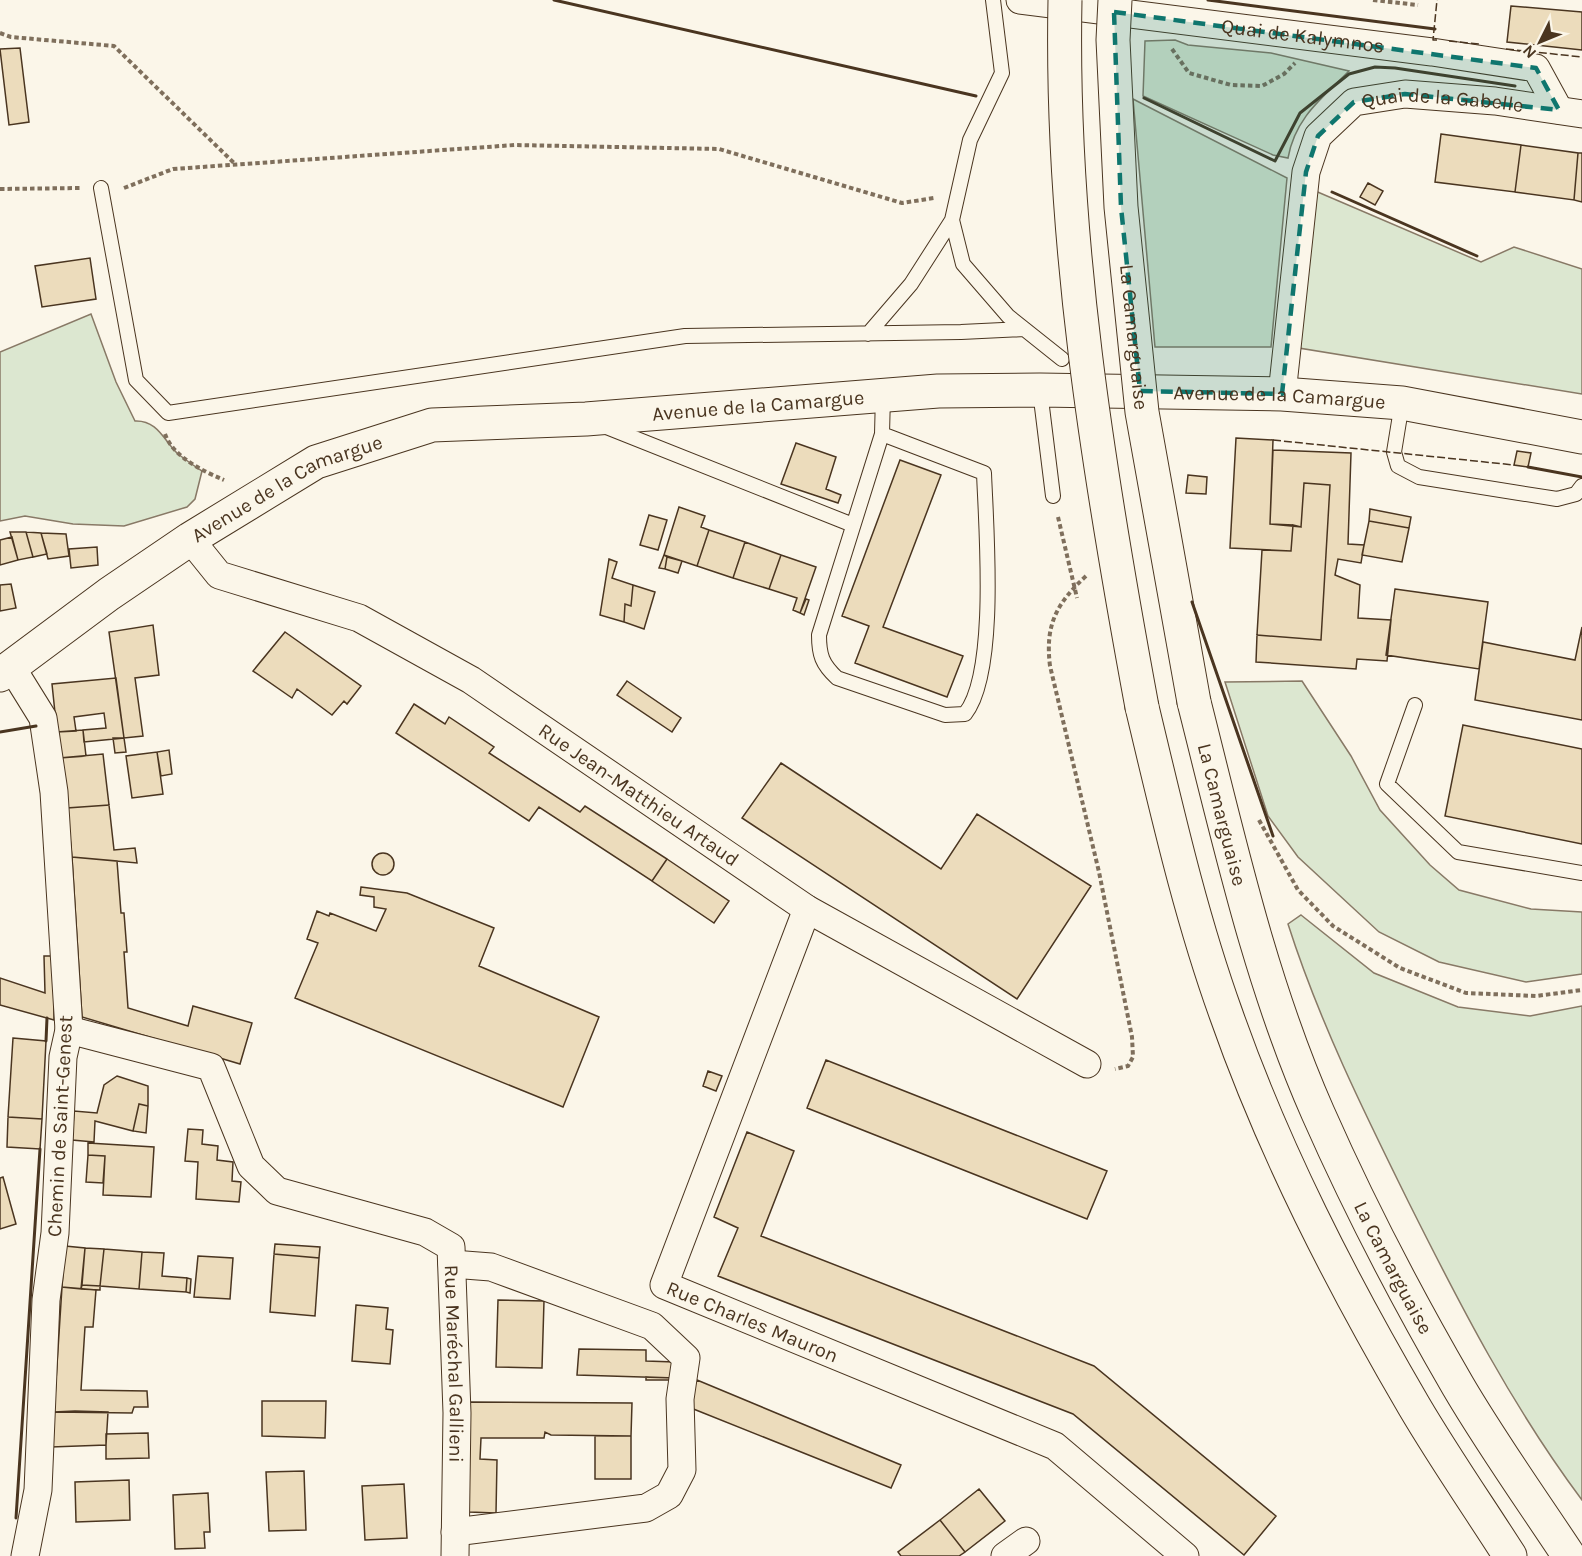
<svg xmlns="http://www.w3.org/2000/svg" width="1582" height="1556" font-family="Karla,sans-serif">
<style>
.green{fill:#dce7d0;stroke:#887966;stroke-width:1.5}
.building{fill:#ecdcbc;stroke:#4a3520;stroke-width:1.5}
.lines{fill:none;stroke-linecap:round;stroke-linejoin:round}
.lane-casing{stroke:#4a3520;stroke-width:16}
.street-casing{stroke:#4a3520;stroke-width:29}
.secondary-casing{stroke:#4a3520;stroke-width:35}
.highway-casing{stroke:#4a3520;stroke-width:35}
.path{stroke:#7f6f5c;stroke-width:4;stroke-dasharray:4.5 3;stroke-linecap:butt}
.lane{stroke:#fbf6e9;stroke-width:14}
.street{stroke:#fbf6e9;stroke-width:27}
.secondary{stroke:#fbf6e9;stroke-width:33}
.highway{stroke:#fbf6e9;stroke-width:33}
.highway-bridge-casing{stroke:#4a3520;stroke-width:35;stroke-linecap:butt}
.highway-bridge{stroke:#fbf6e9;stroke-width:33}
.fence{stroke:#4a3520;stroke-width:1.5;stroke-dasharray:8 3;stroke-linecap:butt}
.wall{stroke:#4a3520;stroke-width:3}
.marked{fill:#0f766e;fill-opacity:0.2;stroke:#0f766e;stroke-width:4.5;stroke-dasharray:12 8;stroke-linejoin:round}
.labels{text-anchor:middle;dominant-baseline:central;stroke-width:4.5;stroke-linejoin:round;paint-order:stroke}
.street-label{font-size:20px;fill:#4a3520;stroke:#fbf6e9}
</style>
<rect width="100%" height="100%" fill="#fbf6e9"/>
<path class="green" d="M1175 40 1188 45 1271 53 1349 71C1322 98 1295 118 1288 158L1273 155 1143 96 1145 41Z
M1133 99 1287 178 1271 347H1155Z
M1313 190 1481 262 1514 247 1582 269V394L1299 348Z
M91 314 116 382 135 421C158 420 164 441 178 454 186 460 194 466 202 471L195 499 187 507 124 526 73 524 25 516 0 521V352Z
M1302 681 1351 756 1380 810 1430 865 1459 890 1531 909 1582 912V974L1526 982 1439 962 1379 932 1298 857 1268 816 1225 682Z
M1301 915 1374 973 1458 1007 1530 1016 1582 1006V1500C1513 1408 1460 1305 1409 1203 1364 1112 1319 1021 1288 924Z"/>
<path class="building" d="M1511 6 1582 12V50L1507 42Z
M20 48 29 122 9 125 0 49Z
M1441 134 1521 145 1515 192 1435 182Z
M1521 145 1578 153 1574 200 1515 192Z
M1578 153H1582V202L1574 200Z
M1368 183 1383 191 1375 205 1360 197Z
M90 258 96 299 42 307 35 266Z
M1236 438 1273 440 1270 524 1293 525 1291 551 1230 548Z
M796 443 836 457 826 489 841 495 838 503 781 484Z
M1273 450 1351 453 1348 544 1364 545 1361 563 1338 559 1335 575 1360 585 1358 618 1391 620 1387 661 1357 659 1356 669 1256 662 1257 635 1321 640 1330 485 1304 483 1301 527 1270 524Z
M1517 451 1531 453 1528 467 1514 465Z
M900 460 941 475 883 627 963 656 947 697 855 663 869 626 842 616Z
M1188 475 1207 477 1206 494 1186 493Z
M1304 483 1330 485 1321 640 1257 635 1262 550 1291 551 1293 525 1301 527Z
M679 507 705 516 701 527 709 530 697 566 664 555Z
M1370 509 1411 517 1409 528 1369 521Z
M649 515 667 520 658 550 640 545Z
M1369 521 1409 528 1402 562 1362 555Z
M709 530 745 542 733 578 697 566Z
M10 532H26L33 557 18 560Z
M26 532 41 533 47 554 33 557Z
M41 533 66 534 69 556 48 559Z
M12 537 18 560 0 565V540Z
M745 542 781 555 769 589 733 578Z
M97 547 98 565 71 568 69 549Z
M664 555 667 557 665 569 659 568Z
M781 555 816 567 800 613 793 610 797 598 769 589Z
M667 557 682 561 678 573 665 569Z
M609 559 617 562 612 578 633 585 631 606 625 604 624 622 600 615Z
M11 584 16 608 0 611V585Z
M633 585 655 592 644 629 624 622 625 604 631 606Z
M1395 589 1488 602 1479 669 1386 655Z
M806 599 809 600 804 615 800 613Z
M153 625 159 675 135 678 143 736 124 738 109 632Z
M1582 627V720L1475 700 1483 642 1575 660Z
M285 632 361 686 347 704 344 701 332 715 297 689 292 698 253 671Z
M116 678 124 738 84 742 83 730 106 728 104 713 74 717 76 731 57 732 52 684Z
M627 681 681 718 672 732 617 695Z
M414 704 445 724 449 717 494 747 489 753 580 812 585 806 667 859 652 881 539 807 529 821 396 733Z
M1463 725 1582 749V844L1445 816Z
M83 730 86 756 60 758 57 732Z
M113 738H124L126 752 115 753Z
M169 750 172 774 161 776 157 752Z
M157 752 163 794 132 798 126 756Z
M103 754 109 805 67 808 60 758Z
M781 763 941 869 977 814 1091 886 1017 999 742 818Z
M109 805 114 850 135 848 137 863 72 857 67 808Z
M372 864a11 11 0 1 1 22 0a11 11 0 1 1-22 0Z
M72 857 117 861 121 913H124L127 952H124L128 1008 188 1026 193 1006 252 1023 240 1064 82 1017Z
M667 859 729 901 714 923 652 881Z
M361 887 407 893 494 928 479 966 599 1017 563 1107 295 998 318 943 307 939 317 911 329 916 330 913 376 931 386 909 374 907V897L360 895Z
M44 956H54V1020L0 1005V978L45 993Z
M13 1038 46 1041 42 1119 8 1117Z
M826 1060 1107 1171 1087 1219 807 1108Z
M708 1071 722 1076 716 1091 703 1086Z
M117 1076 148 1086V1106L139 1104 133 1131 95 1121 94 1142 72 1140 74 1111 97 1113 104 1085Z
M139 1104 148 1106 146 1133 133 1131Z
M8 1117 42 1119 40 1149 7 1147Z
M188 1129 203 1130 202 1144 218 1146 217 1160 233 1162 232 1181 241 1182 239 1202 196 1199 198 1162 185 1161Z
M747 1132 794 1151 761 1236 1094 1366 1276 1516 1244 1555 1073 1414 718 1276 738 1228 714 1217Z
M88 1143 154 1147 151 1197 103 1195 105 1156 88 1155Z
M88 1155 105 1156 103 1183 86 1182Z
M3 1177 16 1224 0 1229V1178Z
M275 1244 320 1247 319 1258 274 1254Z
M65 1246 85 1248 81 1289 62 1287Z
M85 1248 104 1249 100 1286 82 1285Z
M104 1249 142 1252 139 1289 100 1286Z
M142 1252 164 1253 162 1276 187 1278 186 1292 139 1289Z
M274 1254 319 1258 315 1316 270 1312Z
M198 1256 233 1258 230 1299 194 1297Z
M187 1278 191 1279 190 1293 186 1292Z
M82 1285 100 1286V1290L81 1289Z
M62 1287 96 1290 93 1327H85L81 1390 147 1391 148 1407H134L132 1413 54 1412Z
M498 1300 544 1301 542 1368 496 1367Z
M356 1305 388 1308 386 1329 393 1330 390 1364 352 1361Z
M579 1349 646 1350V1361L675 1362 674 1378 577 1375Z
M646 1377 674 1378V1380H646Z
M697 1380 901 1465 891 1488 686 1406Z
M262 1401H326L325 1438 262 1436Z
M469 1402 632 1403 631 1436 551 1435 545 1432 544 1438H481L480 1459 497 1460 496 1513 469 1512Z
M75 1411 108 1412 106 1445 51 1447 54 1412Z
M148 1433 149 1458 106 1459V1434Z
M595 1436H631V1479H595Z
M304 1471 306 1530 269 1531 266 1472Z
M129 1480 130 1520 76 1522 75 1482Z
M404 1484 407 1538 365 1540 362 1486Z
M979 1489 1005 1521 965 1552 940 1520Z
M208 1493 210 1532H204L205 1548 175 1549 173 1495Z
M940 1520 965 1552 959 1556H901L898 1552Z"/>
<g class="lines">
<defs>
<path id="lane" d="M993 0 1002 73 970 140 952 220 963 264 1008 316 1062 359
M101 188 136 380 168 413 685 336 961 332 1024 329
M868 334 911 284 952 220
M1040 391 1053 496
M1402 403 1394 452 1398 466 1419 477 1557 499 1576 494 1582 486
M604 426 853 525
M882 434 984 473C986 527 998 673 965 714L945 715 837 678C822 664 819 655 819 635L882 434 883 395
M1415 705 1387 784 1458 852 1582 873"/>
<g id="street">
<path id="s1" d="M1020 0 1432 52 1536 68 1559 110"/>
<path id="s2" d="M1282 394 1306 172 1318 136 1354 102 1405 94 1495 101 1582 114"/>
<path id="s3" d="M190 539 219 575 359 618 471 680 807 909 1087 1064"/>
<path d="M12 668 43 718 54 792 69 1030 63 1057 55 1233 46 1300 38 1490 25 1556"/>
<path id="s4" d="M807 909 664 1285 1055 1446 1185 1556"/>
<path id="s5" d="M69 1030 211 1067 251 1166 277 1191 425 1232 451 1247 457 1413 455 1556"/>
<path d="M452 1264 491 1267 652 1326 686 1358 680 1399 682 1470 669 1495 646 1508 455 1532"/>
<path d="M1005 1556 1026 1541"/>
</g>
<g id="secondary">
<path id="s6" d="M0 675 109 594 190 539 316 462 432 425 586 419 938 391 1040 390 1282 394 1402 403 1582 437"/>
</g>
<g id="highway">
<path id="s7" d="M1194 702C1229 840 1260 982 1318 1113 1359 1206 1407 1298 1458 1386 1492 1444 1532 1500 1569 1556"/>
<path d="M1142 707C1167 811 1190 914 1226 1014 1274 1151 1341 1281 1414 1406 1444 1457 1478 1506 1510 1556"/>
</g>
</defs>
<use href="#lane" class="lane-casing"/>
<use href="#street" class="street-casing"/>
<use href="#secondary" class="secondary-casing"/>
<use href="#highway" class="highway-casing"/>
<path class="path" d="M1373 0 1418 5
M0 33 11 37 114 46 235 164
M1172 49 1189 73 1231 85 1262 86 1284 74 1295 63
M124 188 173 169 515 145 719 149 902 203 934 198
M0 189 80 188
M165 434C173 457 203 471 224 480
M1058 517 1077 598
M1086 576C1056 604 1045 625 1050 666L1099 872 1132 1037 1133 1057 1128 1066 1115 1069
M1259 820 1298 890 1333 926 1400 968 1466 993 1536 996 1582 990"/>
<use href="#lane" class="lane"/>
<use href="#street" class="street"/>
<use href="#secondary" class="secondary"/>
<use href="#highway" class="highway"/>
<defs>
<g id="highway-bridge">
<path d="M1065 0C1060 237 1099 475 1142 707"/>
<path id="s8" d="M1115 0 1113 40 1121 207 1142 412 1194 702"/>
</g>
</defs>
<use href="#highway-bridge" class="highway-bridge-casing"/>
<use href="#highway-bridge" class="highway-bridge"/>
<path class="fence" d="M1437 40H1433L1437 0
M1449 41 1479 44
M1506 49 1582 57
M1273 440 1514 465"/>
<path class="wall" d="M554 0 976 96
M1208 0 1435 29
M1144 98 1275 161 1300 113 1349 74 1375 67 1395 68 1515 86
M1332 192 1477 256
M1528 467 1582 477
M1192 602 1273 836
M0 732 36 726
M46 1041 47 1018
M16 1518 40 1149"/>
</g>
<path class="marked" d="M1114 12 1536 68 1559 110 1405 94 1354 102 1318 136 1306 172 1282 394 1140 391 1121 207Z"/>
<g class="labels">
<g class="street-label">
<text stroke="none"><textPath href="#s1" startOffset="285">Quai de Kalymnos</textPath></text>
<text stroke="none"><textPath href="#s2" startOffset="400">Quai de la Gabelle</textPath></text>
<text stroke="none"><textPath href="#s8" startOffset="338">La Camarguaise</textPath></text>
<text stroke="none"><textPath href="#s6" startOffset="1352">Avenue de la Camargue</textPath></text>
<text stroke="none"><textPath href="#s6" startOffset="830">Avenue de la Camargue</textPath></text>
<text stroke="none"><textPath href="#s6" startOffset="344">Avenue de la Camargue</textPath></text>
<text stroke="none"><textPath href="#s3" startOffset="524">Rue Jean-Matthieu Artaud</textPath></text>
<text stroke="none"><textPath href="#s7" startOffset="116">La Camarguaise</textPath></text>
<text transform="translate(60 1126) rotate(-87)">Chemin de Saint-Genest</text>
<text stroke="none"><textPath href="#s7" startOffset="602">La Camarguaise</textPath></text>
<text stroke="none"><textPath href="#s4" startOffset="498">Rue Charles Mauron</textPath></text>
<text stroke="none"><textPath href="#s5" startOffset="590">Rue Maréchal Gallieni</textPath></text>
</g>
</g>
<g transform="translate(1540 42) rotate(227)" stroke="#fbf6e9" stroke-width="4.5" paint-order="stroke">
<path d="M0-4.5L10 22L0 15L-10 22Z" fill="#4a3520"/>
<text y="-9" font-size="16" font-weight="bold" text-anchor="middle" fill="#4a3520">N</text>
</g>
</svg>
